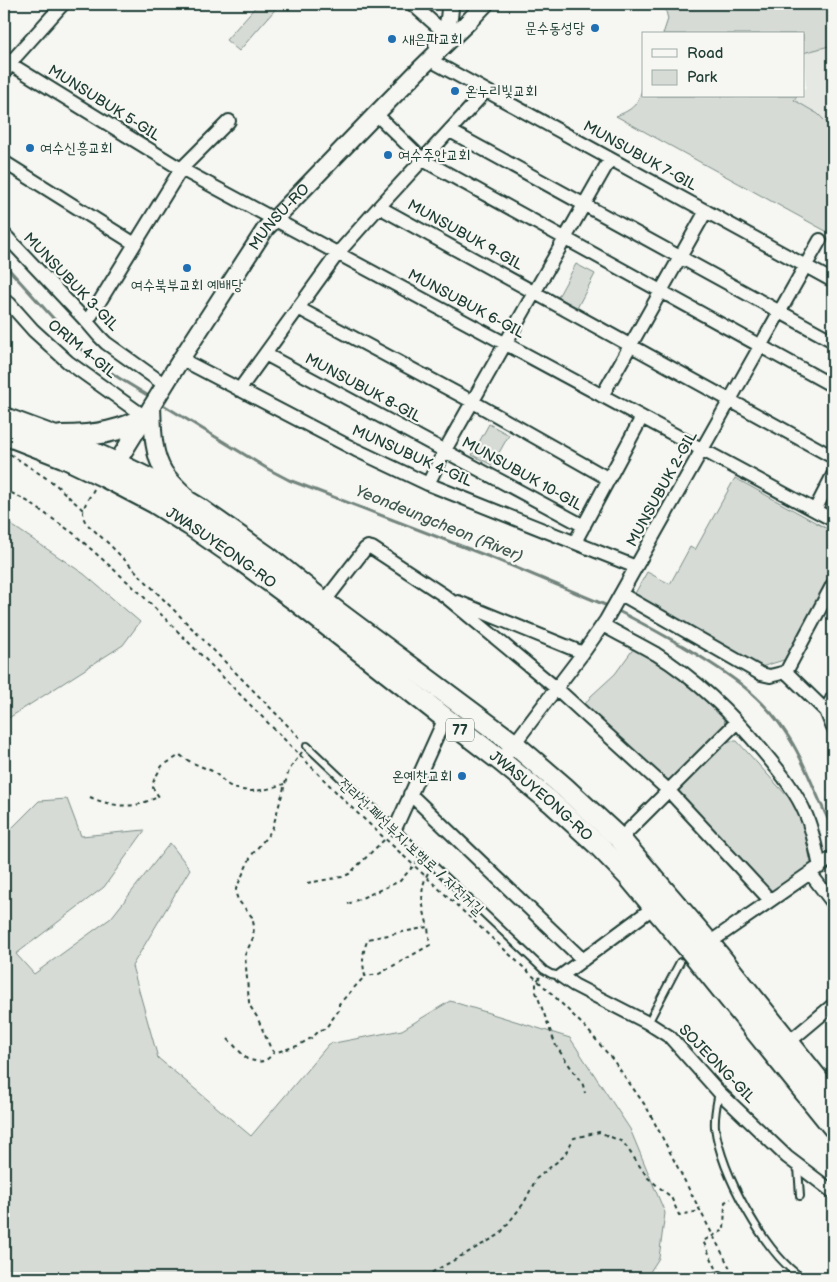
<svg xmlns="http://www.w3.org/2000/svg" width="837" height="1282" font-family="'Balsamiq Sans','Poor Story',sans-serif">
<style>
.built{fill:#e6e8e4}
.green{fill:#d6dbd6;stroke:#7a8c85}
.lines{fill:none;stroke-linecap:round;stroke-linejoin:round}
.stream{stroke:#72847d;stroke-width:3}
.service-casing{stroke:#1f3d34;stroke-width:10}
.minor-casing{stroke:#1f3d34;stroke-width:16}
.tertiary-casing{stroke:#1f3d34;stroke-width:20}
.primary-casing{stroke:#1f3d34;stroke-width:24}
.path{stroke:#1f3d34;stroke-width:2;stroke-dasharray:4 4;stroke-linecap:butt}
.service{stroke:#f6f6f2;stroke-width:6}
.minor{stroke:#f6f6f2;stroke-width:12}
.tertiary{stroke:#f6f6f2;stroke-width:16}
.primary{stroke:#f6f6f2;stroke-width:20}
.poi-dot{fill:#1f6fb2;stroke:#f6f6f2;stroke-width:2}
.labels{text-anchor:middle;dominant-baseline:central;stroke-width:4.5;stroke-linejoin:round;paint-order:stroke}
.shield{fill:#f6f6f2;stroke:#60746d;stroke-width:1}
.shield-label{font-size:14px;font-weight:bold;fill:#1f3d34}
.poi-label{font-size:15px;fill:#1f3d34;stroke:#f6f6f2;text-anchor:start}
.street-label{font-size:15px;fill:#1f3d34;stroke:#f6f6f2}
.water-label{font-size:16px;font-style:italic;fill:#425a52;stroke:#f6f6f2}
</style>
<rect width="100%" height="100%" fill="#f6f6f2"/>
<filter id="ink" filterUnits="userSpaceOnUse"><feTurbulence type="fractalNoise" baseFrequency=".02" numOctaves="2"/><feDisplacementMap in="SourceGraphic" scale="10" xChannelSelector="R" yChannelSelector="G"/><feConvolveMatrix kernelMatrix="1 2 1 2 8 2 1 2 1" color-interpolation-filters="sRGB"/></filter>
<g filter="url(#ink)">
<path class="built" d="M833 45V129L818 114 793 100 797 96H803V90L806 87 803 53Z"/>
<path class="green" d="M258 4H280L239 51 226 40Z
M664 4H833V45L803 53V34H663L668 19Z
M643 87V96H797L794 100 818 114 833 129V235L616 116C634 109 637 105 643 87Z
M576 264 595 274 577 308 558 297Z
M489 424 509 435 492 465 472 455Z
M735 478 833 532V571L787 659 761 667 633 597 647 572 670 584 690 547 695 550Z
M4 520 84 574 140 622 123 645 4 721Z
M634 648 674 672 725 719 724 727 672 781 663 782 583 707 591 696 615 674Z
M725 741H737L798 808 801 816 811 863 775 891H768L680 798 679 790Z
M67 799 81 836 145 830 104 887 16 954 34 974 111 918 170 843 190 869 132 966 158 1058 251 1136 329 1044 402 1030 450 1001 570 1038 630 1129 665 1213 659 1258 646 1278H4V836L39 801Z"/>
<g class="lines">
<path class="stream" d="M4 264 82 350 100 365 119 378 152 398
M160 403 268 469 289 480 495 559 610 607
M616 610C639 621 661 634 683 646 722 670 758 691 784 730 805 760 816 797 833 829"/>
<defs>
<path id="service" d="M307 746 544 970 551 974 561 976
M648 1023 680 962
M719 1092C717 1103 714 1115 715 1127 721 1173 764 1252 802 1278
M798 1167 800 1196
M713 1278 720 1275 721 1278"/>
<path id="minor" d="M412 4 445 33
M4 60 181 169 833 520
M430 60 833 281
M4 74 10 63 63 4
M376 114 423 160 833 386
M450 131 833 341
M4 162 135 244
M379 207 833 457
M4 234 87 322 99 336 106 343 165 385
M4 303H9L33 330 68 362 145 417
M298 308 473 402 609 479
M87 322 181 169 229 121
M265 354 584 526
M181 359 356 450 428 484 636 567
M239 390 338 253 379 207 486 91
M602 396 706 211
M428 484 445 450 610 159
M815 510 833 475
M575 542 642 417
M621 594 761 674 770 676 786 672
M324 602 365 549 368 547 372 548 445 596 556 688 668 790 770 900
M458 602 583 653
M603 625C620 635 639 644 656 654 698 680 735 717 766 755 781 773 797 793 806 815 813 831 816 849 820 867
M786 672 833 584
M786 672 826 711 833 728
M826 711 833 697
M501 761 583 653 606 620 820 240
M410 794 583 960
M395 829 445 718
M620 839 737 722
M810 873 833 903
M654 907 561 976 574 985 648 1023 670 1037 719 1092 787 1157 833 1192
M709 943 833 857
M789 1042 833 1005"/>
<g id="tertiary">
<path d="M437 44C447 30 450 22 450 4"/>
<path d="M152 406C153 428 152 452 164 472 170 481 178 488 185 495"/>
<path id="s1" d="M111 472 181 359 266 228 376 114 420 69 469 21 485 4"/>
</g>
<g id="primary">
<path d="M4 418 69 442 116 463 155 482 197 507 268 557 324 602 514 744 564 787 620 839 709 943 833 1098"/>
<path id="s2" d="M4 434 63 457 107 478 155 503 190 525 245 563 295 600 445 718 501 761 551 802 599 846 629 877 690 950 833 1127"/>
<path d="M61 436C90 436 121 433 145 417"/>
</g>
</defs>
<use href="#service" class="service-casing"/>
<use href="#minor" class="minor-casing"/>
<use href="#tertiary" class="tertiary-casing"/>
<use href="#primary" class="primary-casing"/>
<path class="path" d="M10 454 55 484 83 510
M4 489 27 501 73 533 139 592 351 807 550 992 586 1028 613 1060 647 1108 735 1278
M94 489C88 501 77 512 87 524L109 544 301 739
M302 752 289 770 272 830 251 856 236 889V894L238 900 252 917 254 926 253 938 245 955 249 1002 250 1006 257 1017 271 1049 274 1052H277L297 1046 313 1037 320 1030 325 1029 339 1010V1004L365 976
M90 797C105 804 123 808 140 804 146 802 152 799 159 797L153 788V783L154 780 162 766 180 755C190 763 201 766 212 771 219 775 223 782 230 786 248 795 267 790 284 784
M428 873C418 891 423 908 428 927L368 939C362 953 362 961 365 976L379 974 430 945 428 927
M307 883 342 877 349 874 385 839
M348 904 400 881 416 863
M540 977 536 982V992L553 1038 556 1046 583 1085 585 1093
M228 1039 247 1059C260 1063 266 1063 274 1052
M716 1268 703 1241 724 1230 725 1202 731 1199
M426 1278 431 1273 499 1235 524 1203 536 1179 564 1156 574 1138 599 1132 623 1142 648 1178 671 1197 679 1215 700 1211"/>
<use href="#service" class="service"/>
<use href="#minor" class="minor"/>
<use href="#tertiary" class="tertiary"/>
<use href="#primary" class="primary"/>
</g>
</g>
<g class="poi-dot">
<circle cx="595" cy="28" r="5"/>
<circle cx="392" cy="39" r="5"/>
<circle cx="455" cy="91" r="5"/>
<circle cx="30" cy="148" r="5"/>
<circle cx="388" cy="155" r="5"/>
<circle cx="187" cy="268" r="5"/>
<circle cx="462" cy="776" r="5"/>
</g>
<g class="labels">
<rect class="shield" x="446" y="718.5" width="28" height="23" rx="4"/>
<g class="shield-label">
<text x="460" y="730">77</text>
</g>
<g class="poi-label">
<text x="585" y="28" text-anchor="end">문수동성당</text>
<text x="402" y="39">새은파교회</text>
<text x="465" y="91">온누리빛교회</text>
<text x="40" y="148">여수신흥교회</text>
<text x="398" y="155">여수주안교회</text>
<text x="187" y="285" text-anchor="middle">여수북부교회 예배당</text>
<text x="452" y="776" text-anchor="end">온예찬교회</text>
</g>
<g class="street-label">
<text transform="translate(104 103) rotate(32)">MUNSUBUK 5-GIL</text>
<text transform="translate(640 156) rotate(29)">MUNSUBUK 7-GIL</text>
<text stroke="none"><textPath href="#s1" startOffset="306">MUNSU-RO</textPath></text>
<text transform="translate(465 235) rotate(29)">MUNSUBUK 9-GIL</text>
<text transform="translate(71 282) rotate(46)">MUNSUBUK 3-GIL</text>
<text transform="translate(466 304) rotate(28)">MUNSUBUK 6-GIL</text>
<text transform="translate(82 349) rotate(39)">ORIM 4-GIL</text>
<text transform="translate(363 388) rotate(28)">MUNSUBUK 8-GIL</text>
<text transform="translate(412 456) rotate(24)">MUNSUBUK 4-GIL</text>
<text transform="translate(522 474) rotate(29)">MUNSUBUK 10-GIL</text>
<text transform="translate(662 489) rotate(-61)">MUNSUBUK 2-GIL</text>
<text stroke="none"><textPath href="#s2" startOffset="246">JWASUYEONG-RO</textPath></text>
<text stroke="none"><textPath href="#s2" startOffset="651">JWASUYEONG-RO</textPath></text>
<text transform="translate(411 847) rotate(43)">전라선 폐선부지 보행로 / 자전거길</text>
<text transform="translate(717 1064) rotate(46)">SOJEONG-GIL</text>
</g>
<g class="water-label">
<text transform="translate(439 524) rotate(22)">Yeondeungcheon (River)</text>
</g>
</g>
<rect width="837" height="1282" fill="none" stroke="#f6f6f2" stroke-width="20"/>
<rect x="10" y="10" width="817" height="1262" fill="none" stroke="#1f3d34" stroke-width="2" filter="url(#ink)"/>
<rect x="642" y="32" width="162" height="65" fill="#f6f6f2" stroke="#a0aca6"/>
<rect x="652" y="49" width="25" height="8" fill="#f6f6f2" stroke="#a0aca6"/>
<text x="687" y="58" font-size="15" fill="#1f3d34">Road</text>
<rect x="652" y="70" width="25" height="15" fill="#d6dbd6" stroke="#a0aca6"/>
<text x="687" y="82" font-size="15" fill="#1f3d34">Park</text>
</svg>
